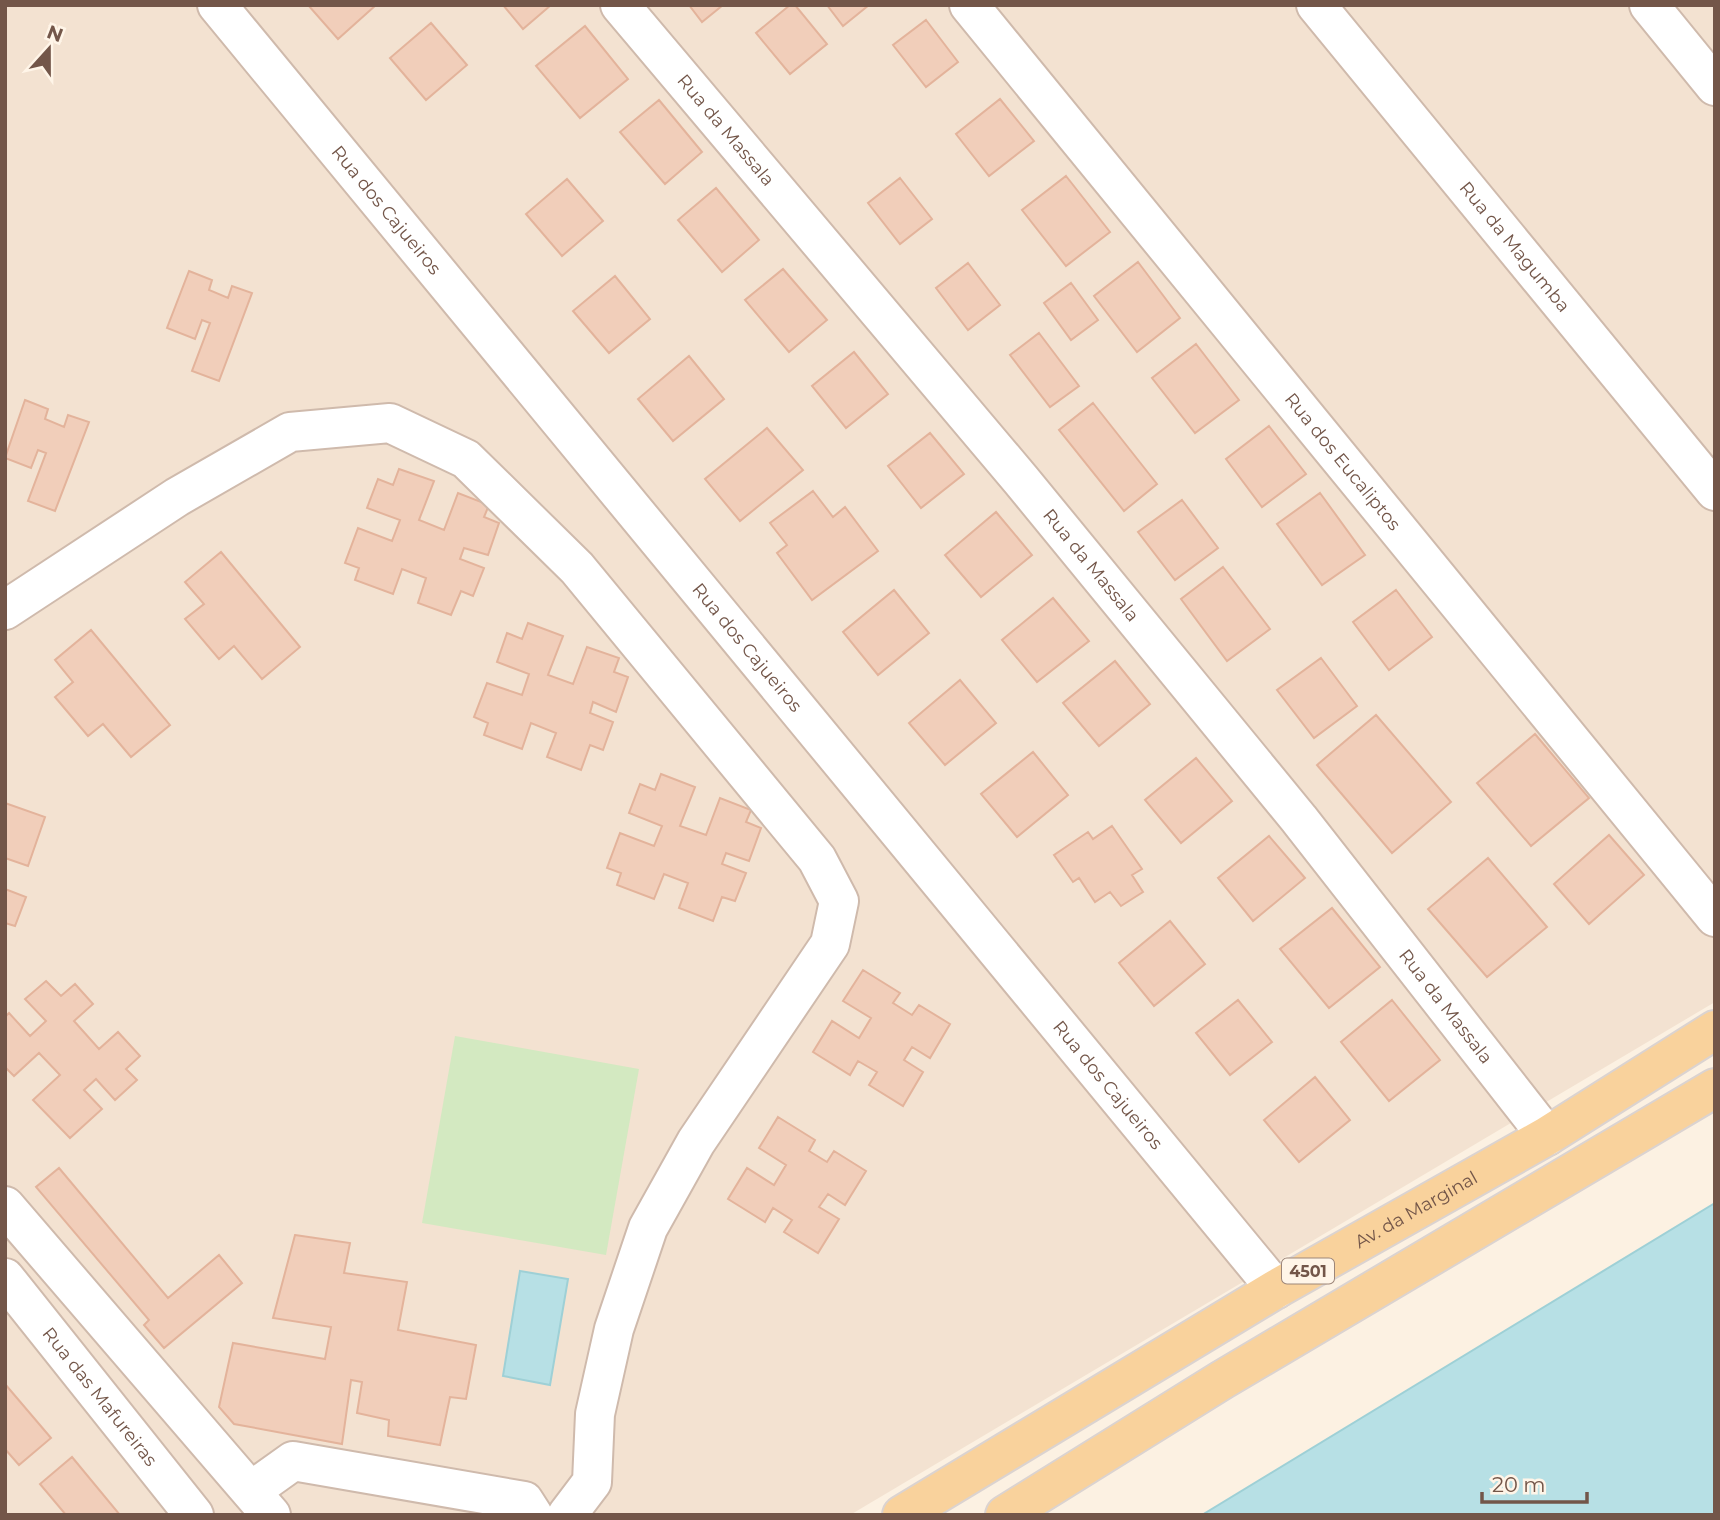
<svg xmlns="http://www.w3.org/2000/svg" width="1720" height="1520" font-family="Montserrat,sans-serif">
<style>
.residential{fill:#f3e2d1}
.green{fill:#d3e9c1}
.water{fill:#b7e0e5;stroke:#9ed0d6;stroke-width:2}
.building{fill:#f1ceba;stroke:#e3b39b;stroke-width:2}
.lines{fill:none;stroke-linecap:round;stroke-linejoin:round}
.minor-casing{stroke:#cfbaac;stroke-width:42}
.primary-casing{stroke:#dbd3d0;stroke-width:42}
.minor{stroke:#fff;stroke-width:38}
.primary{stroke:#f9d29c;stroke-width:38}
.labels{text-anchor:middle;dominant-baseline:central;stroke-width:5;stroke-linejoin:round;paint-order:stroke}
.shield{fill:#fff5e8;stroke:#9d8679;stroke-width:2}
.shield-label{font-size:16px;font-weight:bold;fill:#735649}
.street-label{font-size:18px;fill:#735649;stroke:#fff5e8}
</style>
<rect width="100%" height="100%" fill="#fcf1e2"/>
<path class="residential" d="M5 5H1715V1002L850 1515H5Z"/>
<path class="green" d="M455 1036 639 1069 606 1255 422 1223Z"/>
<path class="water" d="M1715 1203V1515H1202Z
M520 1271 568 1279 550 1385 503 1376Z"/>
<path class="building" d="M308 5H376L338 39Z
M503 5H551L523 29Z
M689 5H723L702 22Z
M790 5H795L827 44 790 74 756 33Z
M827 5H869L843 26Z
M926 20 958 62 926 87 893 45Z
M431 23 467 65 426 100 390 58Z
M585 26 628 79 580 118 536 66Z
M1000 99 1034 141 989 176 956 134Z
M659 100 702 152 665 184 620 132Z
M1066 176 1110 232 1066 266 1022 210Z
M900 178 932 219 900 244 868 203Z
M567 179 603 221 562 256 526 214Z
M716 188 759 240 722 272 678 220Z
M1138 262 1180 318 1137 352 1094 296Z
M968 263 1000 305 968 330 936 288Z
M783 269 827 320 789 352 745 300Z
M189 271 212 280 209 290 228 298 232 286 252 293 219 381 192 371 210 323 202 320 195 339 167 328Z
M615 276 650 319 609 353 573 311Z
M1071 283 1098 320 1071 340 1044 303Z
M1039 333 1079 386 1050 407 1010 355Z
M1196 344 1239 400 1195 433 1152 378Z
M854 352 888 394 846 428 812 386Z
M689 356 724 399 673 441 638 399Z
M25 400 48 409 45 419 64 427 68 415 89 422 55 511 28 501 46 453 38 450 31 468 5 458Z
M1093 403 1157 484 1124 511 1059 430Z
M1269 426 1306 474 1262 507 1226 459Z
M767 428 803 470 740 521 705 479Z
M930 433 964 474 921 508 888 466Z
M399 469 434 481 419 520 444 530 458 493 489 505 484 517 499 523 488 555 464 548 460 559 484 568 473 596 461 591 451 615 418 603 426 578 402 569 393 594 355 580 359 568 345 563 358 528 392 541 400 520 367 508 378 479 393 485Z
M813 491 833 517 845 507 878 551 812 600 777 553 787 545 770 523Z
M1320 493 1365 555 1322 585 1277 524Z
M1182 500 1218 548 1175 580 1138 532Z
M996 512 1032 555 981 597 945 555Z
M221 552 300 647 262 679 234 646 219 659 185 619 204 604 185 582Z
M1223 567 1270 629 1227 661 1181 599Z
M894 590 929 633 878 675 843 632Z
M1396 590 1432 637 1389 670 1353 622Z
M1053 598 1089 641 1037 682 1002 640Z
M528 623 563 636 548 675 573 684 587 647 619 658 614 672 628 677 616 712 593 702 590 713 613 722 603 750 590 745 581 770 547 757 556 733 531 723 522 749 484 735 488 723 474 717 487 683 522 695 529 674 497 662 507 633 522 639Z
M91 630 170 725 131 757 103 724 88 736 55 697 73 682 55 660Z
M1321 658 1357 706 1314 738 1277 690Z
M1115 661 1150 704 1099 746 1063 703Z
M960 680 996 723 945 765 909 723Z
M1376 715 1451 802 1392 853 1317 765Z
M1535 734 1589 798 1531 846 1477 783Z
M1033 752 1068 795 1017 837 981 794Z
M1196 758 1232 801 1181 843 1145 800Z
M661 774 695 787 680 826 706 835 720 798 751 810 746 822 761 828 749 861 726 853 722 864 746 873 735 901 722 897 713 921 679 908 688 883 664 874 654 899 617 885 621 873 607 868 620 833 654 846 662 826 629 813 640 784 655 790Z
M5 803 45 817 28 866 5 858Z
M1112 826 1142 869 1132 875 1143 892 1121 906 1110 892 1095 902 1079 878 1073 882 1054 855 1088 832 1093 839Z
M1609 835 1644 875 1589 924 1554 884Z
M1269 836 1305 878 1253 921 1218 878Z
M1488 858 1547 927 1487 977 1428 909Z
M5 889 26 897 15 926 5 923Z
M1332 908 1380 967 1329 1008 1280 949Z
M1170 921 1205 964 1154 1006 1119 963Z
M863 970 900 993 893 1003 912 1015 919 1005 950 1024 930 1058 912 1047 904 1060 923 1072 903 1106 869 1085 877 1072 858 1061 850 1075 813 1052 832 1021 859 1038 871 1018 843 1001Z
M46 981 61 996 75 984 93 1004 74 1021 99 1049 118 1032 140 1056 126 1069 137 1080 115 1100 96 1079 84 1090 102 1109 70 1138 33 1100 60 1075 39 1053 14 1076 5 1067V1017L9 1013 30 1036 46 1021 25 999Z
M1238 1000 1272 1042 1230 1075 1196 1033Z
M1392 1000 1440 1060 1389 1101 1341 1042Z
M1315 1077 1350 1120 1299 1162 1264 1120Z
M778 1117 815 1140 809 1151 827 1162 834 1151 866 1171 845 1205 828 1194 819 1207 839 1219 818 1253 784 1232 792 1220 773 1208 765 1222 728 1199 747 1168 774 1185 786 1165 759 1148Z
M59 1168 168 1298 219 1255 242 1283 164 1348 144 1325 149 1320 36 1187Z
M295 1235 350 1243 344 1273 407 1282 398 1330 476 1345 466 1399 450 1397 440 1445 388 1436 389 1420 357 1413 362 1382 351 1380 342 1444 234 1424 219 1407 233 1343 325 1359 331 1327 273 1318Z
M5 1384 51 1438 19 1465 5 1449Z
M72 1457 120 1515H66L40 1484Z"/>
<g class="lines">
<defs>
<g id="minor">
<path id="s1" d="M217 5 1276 1289"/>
<path id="s2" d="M620 5 1021 480 1299 819 1547 1136"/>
<path id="s3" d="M969 5 1715 917"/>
<path id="s4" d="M1316 5 1715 491"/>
<path d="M1649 5 1715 86"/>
<path d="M5 610 177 497 290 432 390 423 466 459 577 568 817 859 839 901 830 944 696 1142 648 1228 614 1329 595 1414 592 1482 567 1515"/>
<path d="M5 1206 271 1515"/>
<path id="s5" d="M5 1278 194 1515"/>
<path d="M251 1491 293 1461 524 1501 533 1515"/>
</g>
<g id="primary">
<path id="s6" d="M902 1515 1276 1289 1547 1136 1715 1030"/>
<path d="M1005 1515 1222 1380 1715 1088"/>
</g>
</defs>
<use href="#minor" class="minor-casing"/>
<use href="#primary" class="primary-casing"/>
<use href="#minor" class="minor"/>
<use href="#primary" class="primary"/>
</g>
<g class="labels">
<rect class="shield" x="1282" y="1258.5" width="52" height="25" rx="5"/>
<g class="shield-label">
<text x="1308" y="1271">4501</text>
</g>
<g class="street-label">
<text stroke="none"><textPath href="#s2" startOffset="164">Rua da Massala</textPath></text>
<text stroke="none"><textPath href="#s1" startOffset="266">Rua dos Cajueiros</textPath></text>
<text stroke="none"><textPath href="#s4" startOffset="313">Rua da Magumba</textPath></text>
<text stroke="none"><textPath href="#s3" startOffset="590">Rua dos Eucaliptos</textPath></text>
<text stroke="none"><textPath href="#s2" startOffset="732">Rua da Massala</textPath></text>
<text stroke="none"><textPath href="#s1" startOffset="833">Rua dos Cajueiros</textPath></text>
<text stroke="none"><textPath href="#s2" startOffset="1298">Rua da Massala</textPath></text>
<text stroke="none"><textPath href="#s1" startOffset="1400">Rua dos Cajueiros</textPath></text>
<text stroke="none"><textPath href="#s6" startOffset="598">Av. da Marginal</textPath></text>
<text stroke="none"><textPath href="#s5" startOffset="152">Rua das Mafureiras</textPath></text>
</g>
</g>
<rect width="1720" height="1520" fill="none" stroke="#735649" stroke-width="14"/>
<g transform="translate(49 49) rotate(21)" stroke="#fff5e8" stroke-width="5" paint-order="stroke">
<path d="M0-5L12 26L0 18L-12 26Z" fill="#735649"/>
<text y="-10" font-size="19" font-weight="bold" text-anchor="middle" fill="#735649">N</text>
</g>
<path d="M1482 1492v10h105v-10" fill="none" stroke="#735649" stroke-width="3.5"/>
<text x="1492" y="1492" font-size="21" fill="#735649" stroke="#fff5e8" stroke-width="5" paint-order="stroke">20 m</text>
</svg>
